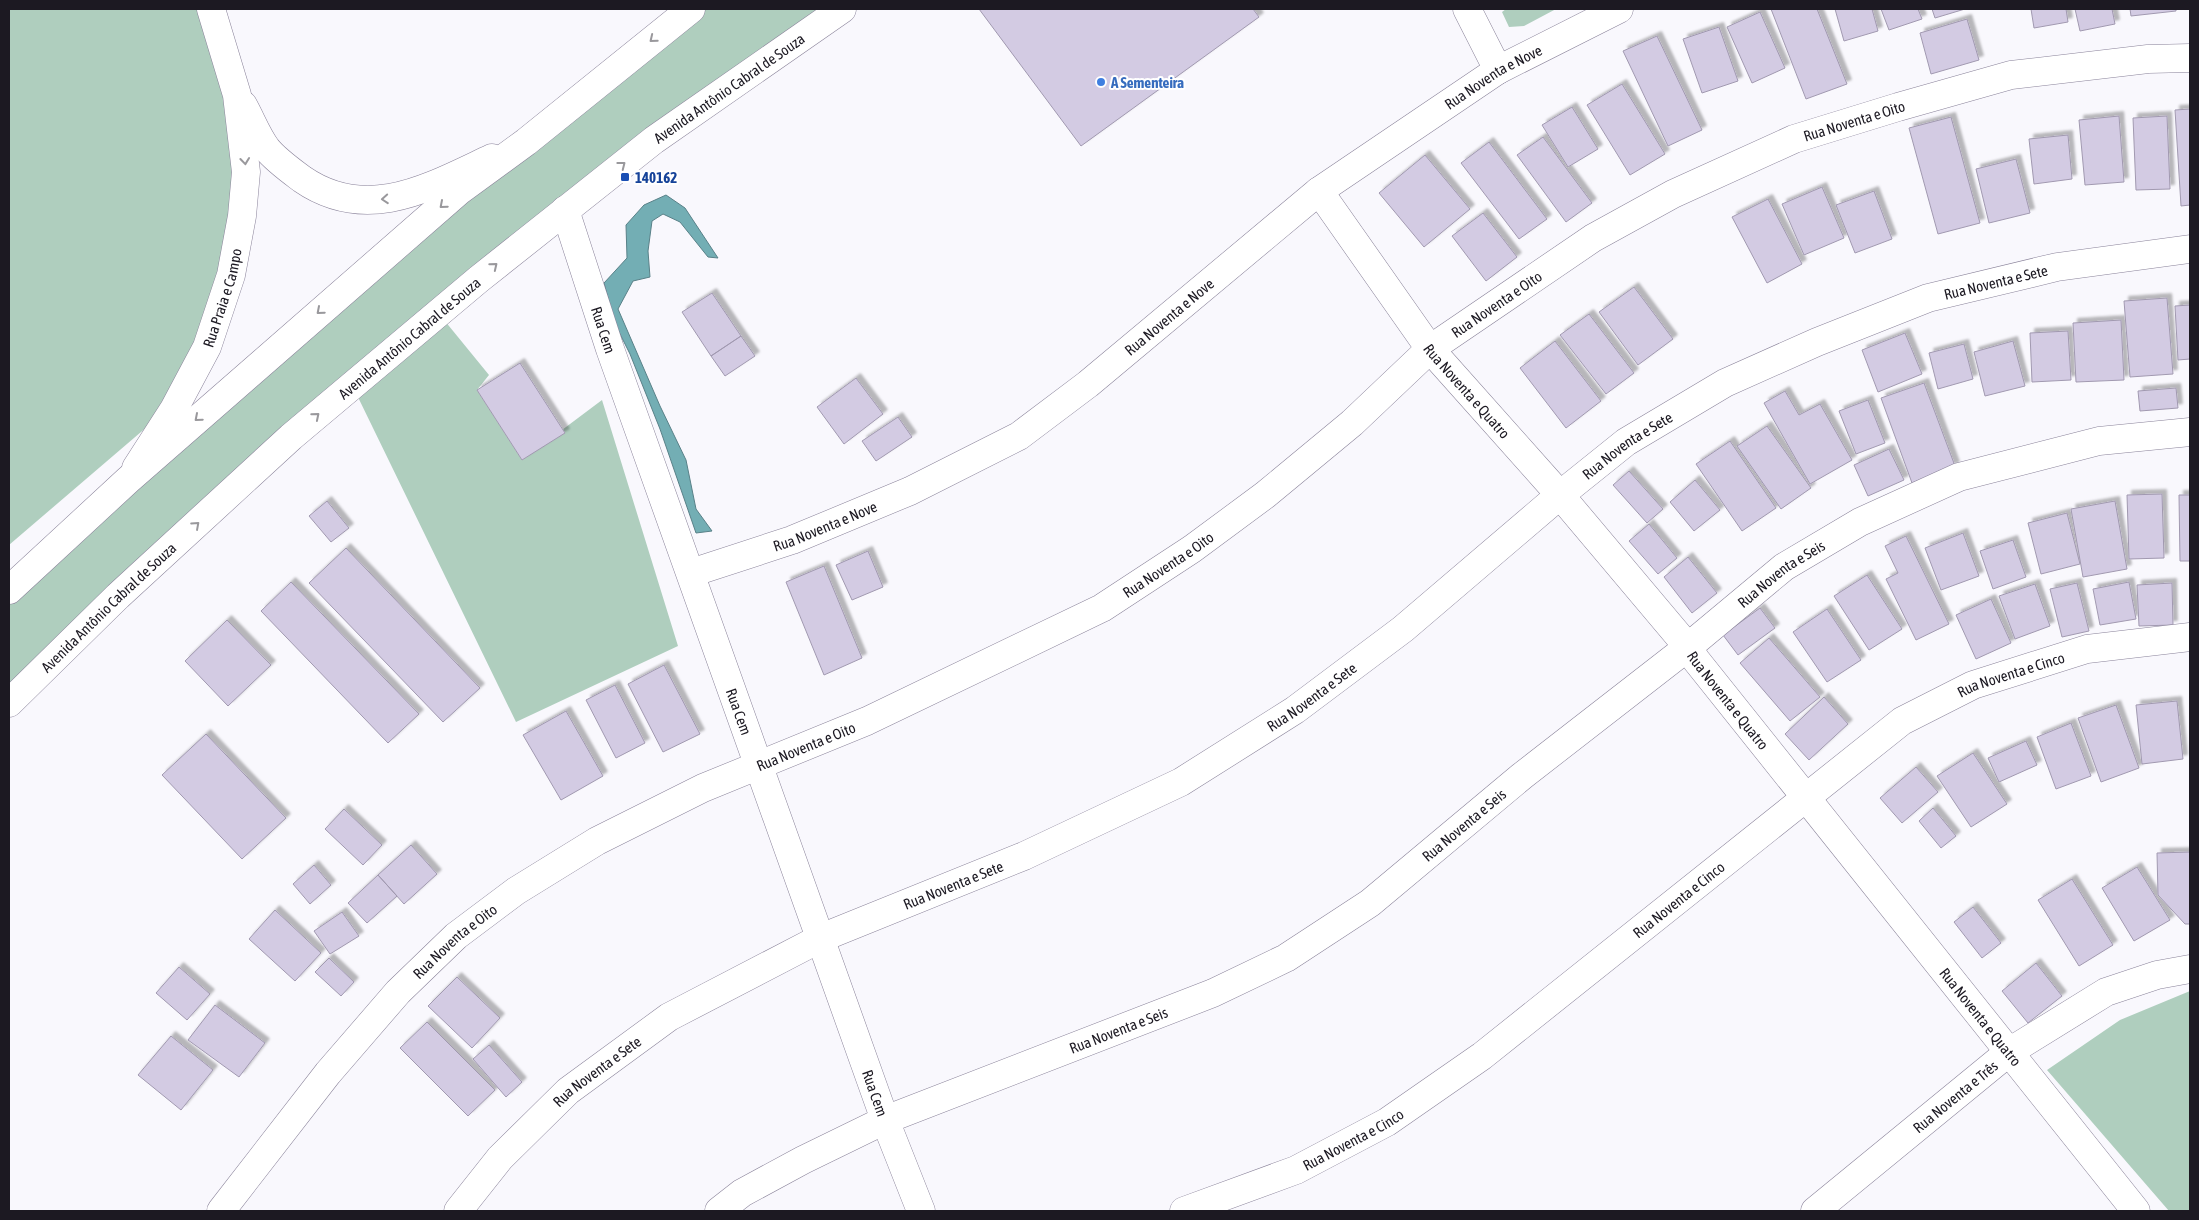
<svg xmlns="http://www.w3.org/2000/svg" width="2199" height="1220" font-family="'Asap Condensed',sans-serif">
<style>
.green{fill:#afcebe}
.water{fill:#73aeb4;stroke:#598188}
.building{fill:#d3cbe3;stroke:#a199b0;filter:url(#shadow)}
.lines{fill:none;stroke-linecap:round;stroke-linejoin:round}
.minor-casing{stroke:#8a839a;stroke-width:29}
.highway-casing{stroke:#8a839a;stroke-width:29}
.minor{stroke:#fff;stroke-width:28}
.highway{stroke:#fff;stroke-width:28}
.oneway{stroke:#99989c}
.shop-dot{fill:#3f7fe0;stroke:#fff;stroke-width:2}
.transit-dot{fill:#1a4fb4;stroke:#fff;stroke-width:2}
.labels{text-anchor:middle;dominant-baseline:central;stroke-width:4;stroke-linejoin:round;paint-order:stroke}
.street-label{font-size:15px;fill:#1c1922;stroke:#fff}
.shop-label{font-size:15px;font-weight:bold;fill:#366cbe;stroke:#fff;text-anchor:start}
.transit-label{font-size:15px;font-weight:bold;fill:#164399;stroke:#fff;text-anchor:start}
</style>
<defs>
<filter id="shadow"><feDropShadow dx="4.5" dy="-4.5" stdDeviation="1" flood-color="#0004"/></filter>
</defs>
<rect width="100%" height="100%" fill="#f9f8fd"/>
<path class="green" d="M9 9H209L242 187 229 265 162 414 9 545Z
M696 9H843L440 315 489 375 477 390 522 460 602 400 678 646 516 722 355 391 9 710V594L306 324Z
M1506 9H1556L1524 26 1509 27 1502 12Z
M2190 991V1211H2169L2047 1070 2120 1020Z"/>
<path class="water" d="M666 195 685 208 718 258 708 257 680 222 663 214 652 221 648 251 650 277 633 281 618 309 660 406 686 460 696 509 712 531 696 533 660 429 630 354 615 324 604 283 627 258 626 225 644 205Z"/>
<path class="building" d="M979 9H1253L1259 17 1081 146Z
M1771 9H1817L1847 84 1806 99Z
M1835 9H1872L1878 31 1844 41Z
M1881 9H1918L1922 19 1889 30Z
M1932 9H1965L1935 18Z
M2031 9H2066L2068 22 2034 28Z
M2075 9H2112L2115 24 2080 31Z
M2130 9H2176V11L2131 16Z
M1760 12 1785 68 1752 83 1727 27Z
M1967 19 1979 60 1931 74 1920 33Z
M1719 27 1738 81 1702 93 1683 39Z
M1657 36 1702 130 1668 146 1623 51Z
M1622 84 1665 154 1630 175 1587 105Z
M1572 107 1598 149 1568 167 1542 125Z
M2190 109V205L2181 206 2175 110Z
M2119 116 2124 182 2085 185 2079 120Z
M2167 116 2170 189 2136 190 2133 118Z
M1951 117 1980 223 1938 234 1909 128Z
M2068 135 2072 179 2034 184 2029 139Z
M1543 137 1592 203 1566 222 1517 155Z
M1489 142 1547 219 1519 239 1461 163Z
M1425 155 1470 209 1424 247 1379 193Z
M2016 159 2030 213 1989 223 1976 169Z
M1822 187 1844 238 1804 255 1782 204Z
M1874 191 1892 239 1855 253 1836 205Z
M1768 199 1802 264 1767 283 1732 217Z
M1483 213 1517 257 1486 281 1452 236Z
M1634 287 1673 339 1638 365 1599 312Z
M712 293 741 336 711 356 682 312Z
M2167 298 2173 374 2130 377 2124 301Z
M2190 305V359L2178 360 2175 306Z
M1589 314 1634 373 1606 394 1560 335Z
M2121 320 2124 380 2076 382 2073 323Z
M2068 331 2071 380 2032 382 2030 333Z
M1905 333 1922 374 1878 392 1862 350Z
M741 336 755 356 725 376 711 356Z
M1555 341 1601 401 1566 428 1520 368Z
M2013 341 2025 386 1985 396 1974 352Z
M1964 344 1973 379 1938 389 1929 353Z
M520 363 565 433 522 460 477 390Z
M856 378 883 414 844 444 817 407Z
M1924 383 1955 466 1912 483 1881 398Z
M2176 388 2178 408 2140 411 2138 391Z
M1785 391 1799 415 1820 404 1852 460 1810 484 1764 403Z
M1868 400 1885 443 1856 454 1839 411Z
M898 417 912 437 876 461 862 441Z
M1767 426 1811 488 1781 509 1737 446Z
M1730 441 1776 508 1742 531 1696 464Z
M1889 449 1904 480 1868 496 1854 465Z
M1629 471 1663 509 1647 523 1613 485Z
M1695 480 1720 510 1694 531 1670 502Z
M2162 494 2164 558 2129 559 2127 495Z
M2179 495H2190V561H2180Z
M327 501 349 528 331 542 309 516Z
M2115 501 2127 569 2083 577 2071 509Z
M2067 513 2080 564 2041 574 2028 523Z
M1649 524 1677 558 1658 574 1629 541Z
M1963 533 1979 576 1941 590 1925 548Z
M1906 536 1949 624 1916 640 1886 579 1898 573 1885 546Z
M2013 540 2026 577 1993 589 1980 551Z
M346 548 480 688 443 722 309 583Z
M868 551 883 587 852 600 836 565Z
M1688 557 1717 593 1692 613 1664 577Z
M824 566 862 658 824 675 786 582Z
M1867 575 1902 629 1869 650 1834 596Z
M291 582 419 714 388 743 261 611Z
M2129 582 2136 619 2100 625 2093 589Z
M2077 583 2089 631 2062 637 2050 589Z
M2172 583 2173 625 2139 626 2137 585Z
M2035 584 2050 626 2015 639 1999 596Z
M1991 599 2011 643 1976 659 1956 615Z
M1760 608 1775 628 1738 655 1723 635Z
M1827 609 1861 660 1827 682 1793 632Z
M227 620 271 665 228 706 185 661Z
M1769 638 1820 697 1790 721 1740 663Z
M664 665 700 734 663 752 628 684Z
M615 685 645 743 616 758 586 700Z
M1824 697 1848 724 1809 760 1785 734Z
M2177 701 2183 759 2142 764 2136 705Z
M2116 705 2139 768 2101 782 2078 718Z
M566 711 603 776 561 800 523 735Z
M2071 723 2091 776 2056 789 2037 737Z
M206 734 286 818 242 859 162 775Z
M2026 741 2037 765 1999 782 1988 758Z
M1973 753 2007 804 1971 827 1937 776Z
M1916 767 1938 792 1902 823 1880 798Z
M1933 808 1956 836 1941 848 1919 821Z
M344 809 382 845 363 865 325 829Z
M411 845 437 874 404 904 378 875Z
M2190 852V924H2185L2158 895 2157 853Z
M314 865 331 885 310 904 293 884Z
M2137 867 2170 920 2134 941 2102 888Z
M378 875 397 896 367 923 348 903Z
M2072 879 2113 945 2079 966 2038 900Z
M1973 907 2001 943 1982 958 1954 922Z
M275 910 321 953 295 981 249 939Z
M342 912 359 936 330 954 314 931Z
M329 958 354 982 341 996 315 972Z
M2036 963 2062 996 2028 1023 2002 991Z
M179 967 210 994 187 1020 156 993Z
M457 977 500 1018 472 1048 428 1006Z
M215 1005 265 1043 239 1077 188 1040Z
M427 1022 495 1090 468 1116 400 1048Z
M171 1036 213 1070 181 1110 138 1075Z
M489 1045 522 1082 506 1097 473 1059Z"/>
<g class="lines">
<defs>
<g id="minor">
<path d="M1467 9 1498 70"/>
<path d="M243 105C251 119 257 136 267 149 276 160 290 170 302 179 367 224 430 187 492 158"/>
<path id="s1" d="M1319 191 1430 349 1560 495 1688 647 1696 660 2136 1211"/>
<path id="s2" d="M565 210 610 349 885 1120 921 1211"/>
<path id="s3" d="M136 468 174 409 207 347 231 275 242 216 246 172 237 95 211 9"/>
<path id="s4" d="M691 573 792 540 910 491 1019 436 1088 384 1319 191 1498 70 1619 9"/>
<path id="s5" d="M221 1211 328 1073 398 992 456 936 516 891 597 841 703 788 867 721 1102 608 1192 549 1265 495 1352 423 1430 349 1593 238 1673 194 1794 139 1898 107 2011 75 2148 59 2190 58"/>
<path id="s6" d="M458 1211 500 1158 568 1091 669 1017 821 938 1024 856 1181 782 1295 710 1403 629 1560 495 1626 442 1725 383 1817 342 1928 298 2057 267 2190 249"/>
<path id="s7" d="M719 1211 742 1193 803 1160 885 1120 1213 993 1286 958 1370 903 1522 776 1688 647 1784 567 1860 522 1959 477 2099 441 2190 432"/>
<path id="s8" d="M1184 1211 1296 1170 1387 1122 1482 1056 1902 721 1973 685 2087 649 2190 637"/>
<path id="s9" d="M1815 1211 2009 1052 2106 992 2157 975 2190 969"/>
</g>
<g id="highway">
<path d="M9 590 128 480 459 191 526 142 691 9"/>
<path id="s10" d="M9 703 118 596 291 437 479 279 654 140 842 9"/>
</g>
</defs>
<use href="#minor" class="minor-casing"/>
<use href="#highway" class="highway-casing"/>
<use href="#minor" class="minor"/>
<use href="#highway" class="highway"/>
</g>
<defs><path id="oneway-chevron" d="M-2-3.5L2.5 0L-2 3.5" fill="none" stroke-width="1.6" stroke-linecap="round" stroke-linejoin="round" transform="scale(1.25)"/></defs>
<g class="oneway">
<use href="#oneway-chevron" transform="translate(653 39) rotate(141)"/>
<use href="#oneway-chevron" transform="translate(245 161) rotate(84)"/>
<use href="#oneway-chevron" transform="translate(622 165) rotate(-38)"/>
<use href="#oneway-chevron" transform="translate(385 199) rotate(176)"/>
<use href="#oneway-chevron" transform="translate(443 205) rotate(139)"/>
<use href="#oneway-chevron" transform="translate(494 266) rotate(-39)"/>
<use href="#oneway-chevron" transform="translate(320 311) rotate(139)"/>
<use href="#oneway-chevron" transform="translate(316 416) rotate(-40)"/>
<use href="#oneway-chevron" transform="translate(198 418) rotate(139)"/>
<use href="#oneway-chevron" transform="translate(196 525) rotate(-42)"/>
</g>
<circle class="shop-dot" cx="1101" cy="82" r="5"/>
<rect class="transit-dot" x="620" y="172" width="10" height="10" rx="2.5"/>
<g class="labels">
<g class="street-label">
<text stroke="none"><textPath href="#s4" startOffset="952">Rua Noventa e Nove</textPath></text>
<text stroke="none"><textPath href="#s10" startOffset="948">Avenida Antônio Cabral de Souza</textPath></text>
<text stroke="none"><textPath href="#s5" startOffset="1992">Rua Noventa e Oito</textPath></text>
<text stroke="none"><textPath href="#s6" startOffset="1818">Rua Noventa e Sete</textPath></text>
<text stroke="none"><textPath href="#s3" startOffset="192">Rua Praia e Campo</textPath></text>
<text stroke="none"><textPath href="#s5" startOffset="1588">Rua Noventa e Oito</textPath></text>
<text stroke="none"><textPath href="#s4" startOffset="548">Rua Noventa e Nove</textPath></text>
<text stroke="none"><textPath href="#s2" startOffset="126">Rua Cem</textPath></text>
<text stroke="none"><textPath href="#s10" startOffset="542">Avenida Antônio Cabral de Souza</textPath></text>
<text stroke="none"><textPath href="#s1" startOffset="249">Rua Noventa e Quatro</textPath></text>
<text stroke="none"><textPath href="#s6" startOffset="1412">Rua Noventa e Sete</textPath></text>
<text stroke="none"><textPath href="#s4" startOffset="142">Rua Noventa e Nove</textPath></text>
<text stroke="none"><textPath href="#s5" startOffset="1168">Rua Noventa e Oito</textPath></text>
<text stroke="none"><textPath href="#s7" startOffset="1250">Rua Noventa e Seis</textPath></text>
<text stroke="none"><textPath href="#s10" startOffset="138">Avenida Antônio Cabral de Souza</textPath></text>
<text stroke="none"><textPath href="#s8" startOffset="994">Rua Noventa e Cinco</textPath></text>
<text stroke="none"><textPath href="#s6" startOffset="1008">Rua Noventa e Sete</textPath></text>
<text stroke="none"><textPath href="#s1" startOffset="654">Rua Noventa e Quatro</textPath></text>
<text stroke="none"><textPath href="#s2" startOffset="531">Rua Cem</textPath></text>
<text stroke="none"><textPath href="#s5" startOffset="762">Rua Noventa e Oito</textPath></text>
<text stroke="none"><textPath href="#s7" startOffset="845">Rua Noventa e Seis</textPath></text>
<text stroke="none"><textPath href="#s6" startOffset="602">Rua Noventa e Sete</textPath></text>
<text stroke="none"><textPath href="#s8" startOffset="589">Rua Noventa e Cinco</textPath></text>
<text stroke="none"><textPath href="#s5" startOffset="358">Rua Noventa e Oito</textPath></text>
<text stroke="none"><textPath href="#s1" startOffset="1059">Rua Noventa e Quatro</textPath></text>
<text stroke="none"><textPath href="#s7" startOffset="440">Rua Noventa e Seis</textPath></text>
<text stroke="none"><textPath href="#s6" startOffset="198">Rua Noventa e Sete</textPath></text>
<text stroke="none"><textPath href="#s2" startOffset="936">Rua Cem</textPath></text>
<text stroke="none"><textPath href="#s9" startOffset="181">Rua Noventa e Três</textPath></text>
<text stroke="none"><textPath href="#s8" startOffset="184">Rua Noventa e Cinco</textPath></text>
</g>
<g class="shop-label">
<text x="1111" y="82">A Sementeira</text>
</g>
<g class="transit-label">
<text x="635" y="177">140162</text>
</g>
</g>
<rect width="2199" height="1220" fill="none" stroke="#1c1922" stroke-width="20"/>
</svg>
